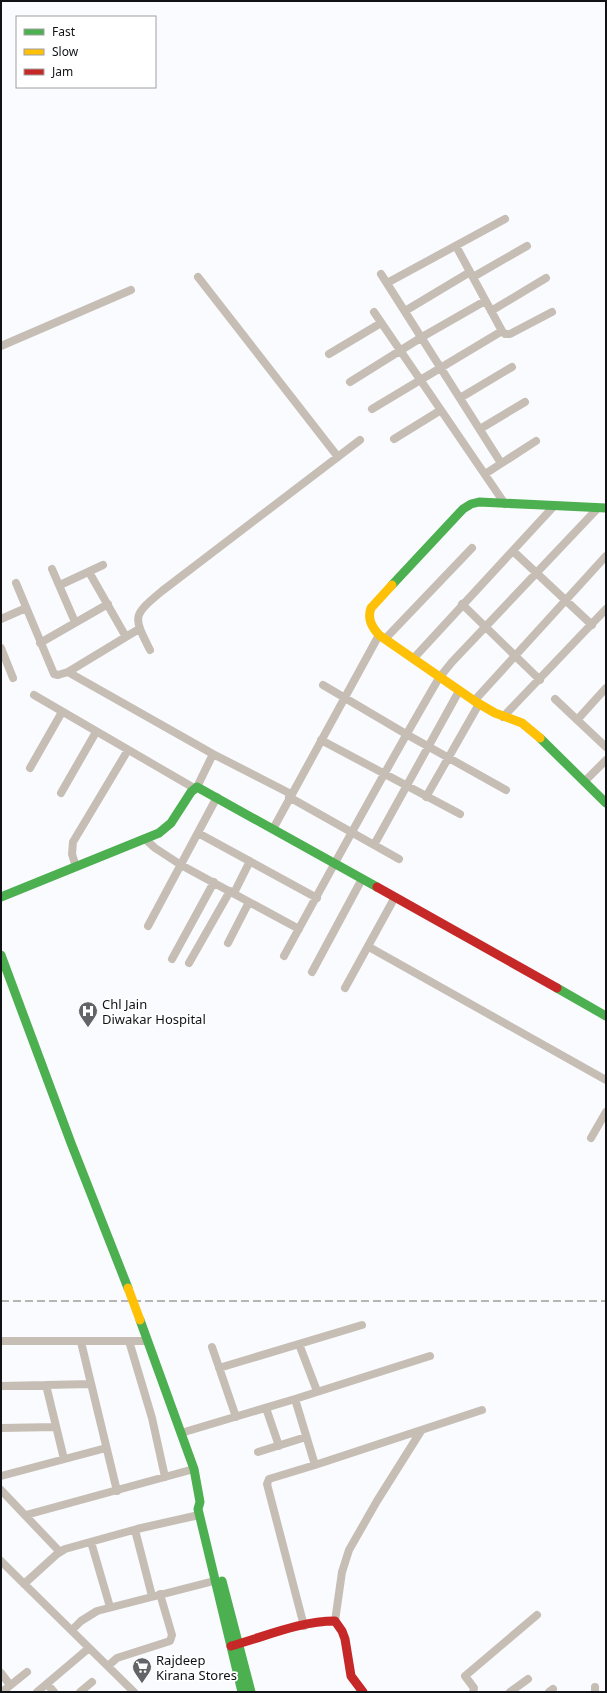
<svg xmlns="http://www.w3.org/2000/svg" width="607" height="1693" font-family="'Noto Sans',sans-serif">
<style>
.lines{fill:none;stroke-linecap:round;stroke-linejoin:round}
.street{stroke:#c6beb4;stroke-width:8}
.fast{stroke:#4caf50;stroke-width:9}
.slow{stroke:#ffc107;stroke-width:9}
.jam{stroke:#c62828;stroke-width:9}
.rail{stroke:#b7b4b1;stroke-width:2;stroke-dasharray:8 4;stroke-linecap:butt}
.slow-bridge{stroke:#ffc107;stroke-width:9}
.labels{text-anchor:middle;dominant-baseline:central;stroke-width:3.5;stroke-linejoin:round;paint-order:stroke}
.poi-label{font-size:13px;fill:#101215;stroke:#fff;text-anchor:start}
</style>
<rect width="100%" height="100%" fill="#f9fbfe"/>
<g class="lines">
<path class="street" d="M456 246 502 331 505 334H510L552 312
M381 274 501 463
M198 277 338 457
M473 277 527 246
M387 283 505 219
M405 311 470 272
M491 311 546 278
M374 312 505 504
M1 346 131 290
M329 354 381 323
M350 382 422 337 485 301
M460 398 512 367
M372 409 502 331
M480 429 525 402
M394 439 441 410
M485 474 536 441
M513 551 592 625
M52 569 75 622
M89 572 126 637
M16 583 54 674 58 675 68 672 139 629
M60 585 103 565
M462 604 540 680
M1 619 26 608
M385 639 472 548
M40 643 108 604
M1 648 13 678
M150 650C133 616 132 616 162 591L360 440
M413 659 554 506
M68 672 213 754 291 794
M323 685 406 734 506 790
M34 695 194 788
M555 699 606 747
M474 701 606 556
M503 717 606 609
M577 720 606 688
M321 740 460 814
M30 768 62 712
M584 782 606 760
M197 787 213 754
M61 793 96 732
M289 797 399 859
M426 797 479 704
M273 829 379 635
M198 833 317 898
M145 839 155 848 181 865 299 929
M374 845 459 691
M76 867 72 854 73 842 128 750
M234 893 250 861
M148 926 217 797
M228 943 249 902
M369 947 606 1080
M284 956C335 863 385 770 439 678L452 662 598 508
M172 959 214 882
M189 963 230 891
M312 972 362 879
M345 988 395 897
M591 1138 606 1112
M1 1341H147
M129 1341 152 1418 165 1477
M81 1342 117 1491
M299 1344 317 1391
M212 1347 236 1417
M219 1368 362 1325
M46 1385 64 1459
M1 1386 91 1384
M295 1399 315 1465
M266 1408 279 1446
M1 1428 56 1427
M181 1433 295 1399 430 1356
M258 1452 306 1437
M1 1476 106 1448
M1 1490 60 1552
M26 1515 194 1469
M135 1530 152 1596
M91 1542 110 1607
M1 1561 134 1692
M24 1584 57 1554 65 1549 137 1529 199 1515
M335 1621 342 1572 349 1550 377 1501 421 1431
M304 1626 267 1484 269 1479 315 1465 482 1410
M72 1630 81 1621 97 1611 214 1581
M108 1666 117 1658 170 1641 172 1635 160 1594
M1 1673 10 1685
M47 1684 54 1692
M595 1687V1692
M2 1692 27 1672
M37 1692 89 1648
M80 1692 92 1682
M473 1692 474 1688 465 1676 537 1615
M510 1692 528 1679
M549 1692 553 1689"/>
<path class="fast" d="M392 585 463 509 471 504 479 502 606 508
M540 738 606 803
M1 897 159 833 171 823 191 792 197 787 377 887
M1 955 71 1143 128 1288
M557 988 606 1016
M140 1320 194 1469 200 1502 198 1509 242 1692
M222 1581 251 1692"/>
<path class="slow" d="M392 585 371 608C367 619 372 627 379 635L476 702 495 713 522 723 540 738"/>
<path class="jam" d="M377 887 557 988
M231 1646C264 1637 300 1621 335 1621L342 1631 345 1639 351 1676 363 1692"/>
<path class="rail" d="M1 1301H606"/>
<path class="slow-bridge" d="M128 1288 140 1320"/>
</g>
<defs>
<symbol id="hospital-pin" viewBox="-11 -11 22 30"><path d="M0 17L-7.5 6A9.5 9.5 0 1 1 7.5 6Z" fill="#626467" stroke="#fff"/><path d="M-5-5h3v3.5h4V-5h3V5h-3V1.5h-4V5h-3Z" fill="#fff"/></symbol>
<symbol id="supermarket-pin" viewBox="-11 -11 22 30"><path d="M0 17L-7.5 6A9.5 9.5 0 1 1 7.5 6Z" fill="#626467" stroke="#fff"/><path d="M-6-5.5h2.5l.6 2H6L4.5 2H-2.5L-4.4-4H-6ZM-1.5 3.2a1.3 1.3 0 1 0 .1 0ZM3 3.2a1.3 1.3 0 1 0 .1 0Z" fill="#fff"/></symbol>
</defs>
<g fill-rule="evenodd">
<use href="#hospital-pin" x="77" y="1000" width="22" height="30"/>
<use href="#supermarket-pin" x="131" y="1656" width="22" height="30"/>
</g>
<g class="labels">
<g class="poi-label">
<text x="102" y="1004">Chl Jain<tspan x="102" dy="15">Diwakar Hospital</tspan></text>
<text x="156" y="1660">Rajdeep<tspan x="156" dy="15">Kirana Stores</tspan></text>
</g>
</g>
<rect width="607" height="1693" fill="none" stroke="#101215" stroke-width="4"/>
<rect x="16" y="16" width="140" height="72" fill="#ffffff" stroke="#9fa0a1"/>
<rect x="24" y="29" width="20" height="6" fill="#4caf50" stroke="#9fa0a1"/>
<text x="52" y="36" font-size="12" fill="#101215">Fast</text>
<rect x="24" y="49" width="20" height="6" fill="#ffc107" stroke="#9fa0a1"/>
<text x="52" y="56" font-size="12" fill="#101215">Slow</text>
<rect x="24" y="69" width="20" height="6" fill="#c62828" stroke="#9fa0a1"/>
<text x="52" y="76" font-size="12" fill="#101215">Jam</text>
</svg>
